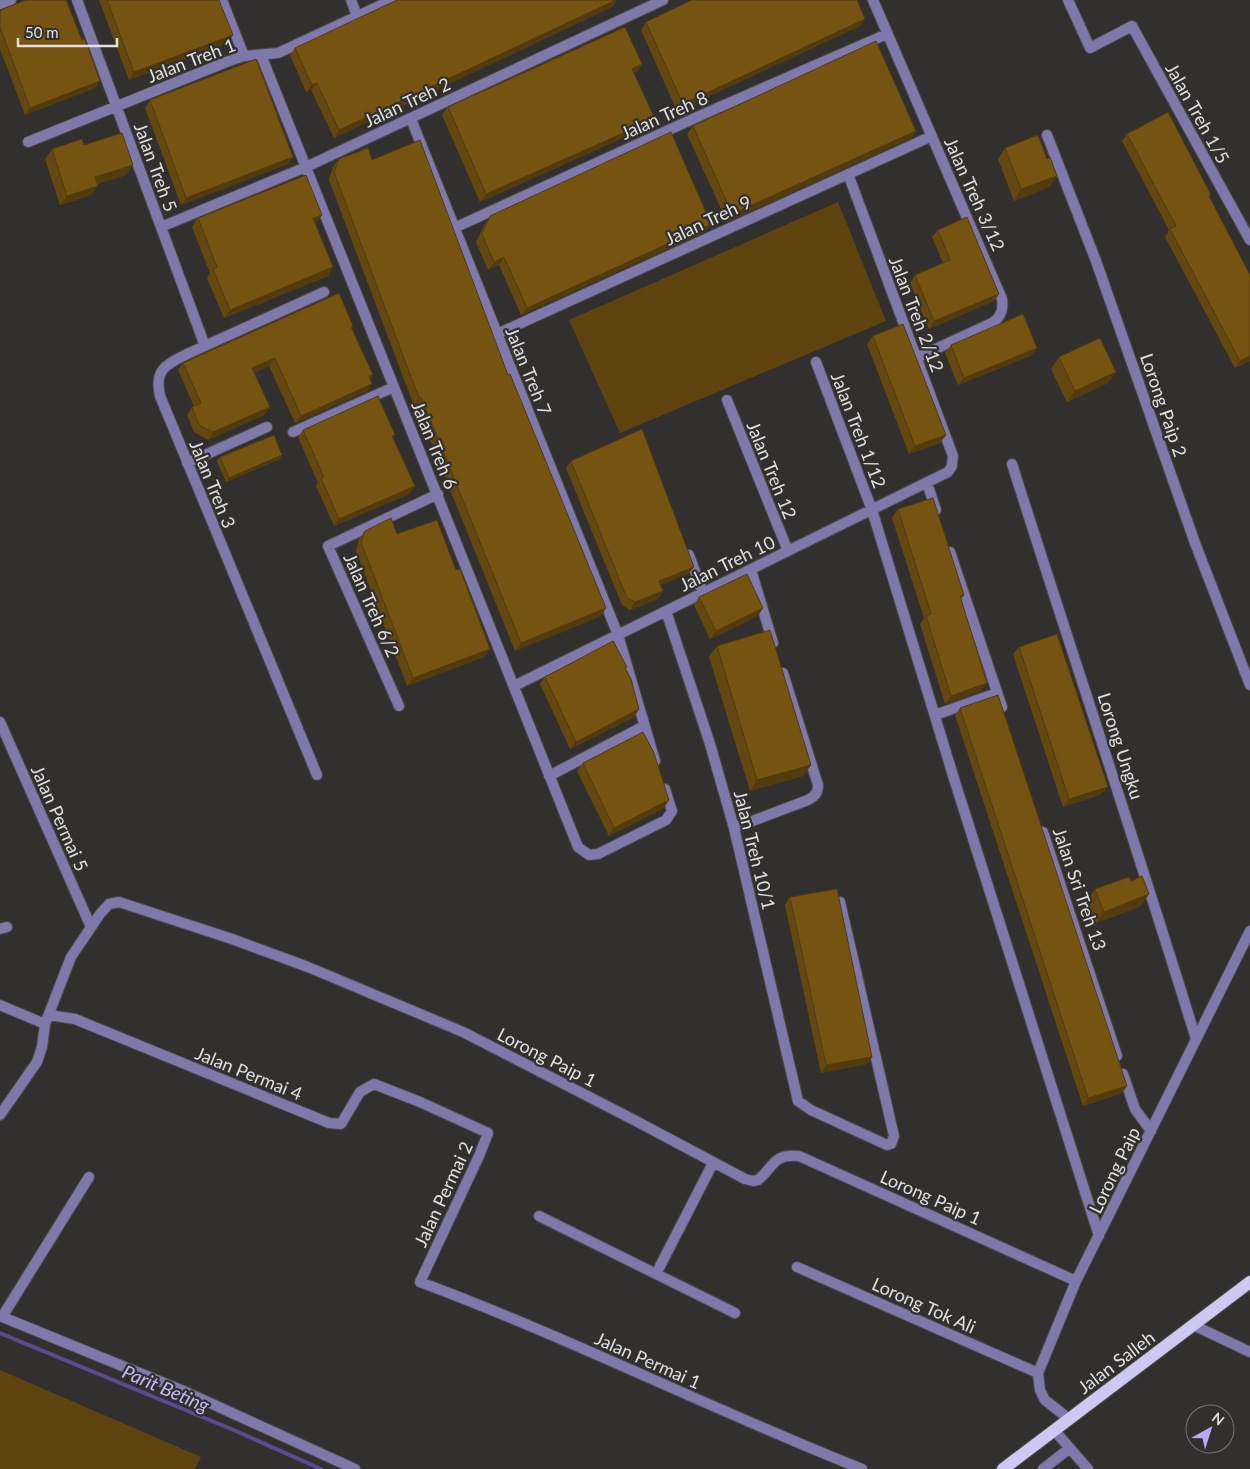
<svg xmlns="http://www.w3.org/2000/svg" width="1250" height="1469" font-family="Lato,sans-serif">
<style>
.green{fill:#5e430f}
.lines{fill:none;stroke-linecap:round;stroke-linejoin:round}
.stream{stroke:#594a91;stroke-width:4}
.street-casing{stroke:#4e4c4a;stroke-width:12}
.primary-casing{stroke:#4e4c4a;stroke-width:14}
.street{stroke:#7f78ab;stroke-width:10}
.primary{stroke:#cec9f3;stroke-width:12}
.wall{fill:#65480f}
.shaded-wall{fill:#523b0d}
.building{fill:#755412;stroke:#523b0d}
.labels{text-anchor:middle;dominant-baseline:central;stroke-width:4.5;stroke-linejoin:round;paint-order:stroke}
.street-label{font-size:18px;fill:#e1e0de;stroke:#32302e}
.water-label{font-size:19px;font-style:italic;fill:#c3bbf7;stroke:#32302e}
</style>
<rect width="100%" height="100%" fill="#32302e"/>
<path class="green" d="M838 202 886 321 620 433 569 320Z
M0 1370 201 1457 195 1469H0Z"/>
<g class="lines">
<path class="stream" d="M0 1333 236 1431 321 1469"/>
<defs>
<path id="street" d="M77 0 205 346
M222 0 244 56
M351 0 357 16
M873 0 1002 299C1003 309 1002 315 994 322L916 358
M1068 0 1090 48 1132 26 1250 240
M0 4 11 0
M261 55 578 847 589 855 598 854 666 820 672 811 665 789
M411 119 618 635 655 761
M1047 135 1096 261 1195 543 1250 685
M28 142 229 61 244 56 278 53 392 0
M161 227 306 167 663 0
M454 228 706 113 887 34
M497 334 932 136
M816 362 872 510 955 782 1099 1236
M727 400 788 551
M293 432 394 387
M187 463 267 427
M1012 464C1073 656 1137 847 1196 1039
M927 483 936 510
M950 552 1002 707
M689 555 703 593
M751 570 773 643
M666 611 710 744 734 828 798 1101 811 1110 887 1145 891 1144 894 1136 840 902
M514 686 948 472 952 466 953 456 848 174
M399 706 328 546 438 494
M935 715 997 693
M0 722 91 927
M317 775 160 396C154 369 166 365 187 354L324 292
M549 776 644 726
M734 828 808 800C815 796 818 793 818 785L783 673
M1043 832 1117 1056
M0 929 7 927
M0 1005 45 1024
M49 1015 75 1019 329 1123 341 1124 360 1092 374 1084 420 1102 488 1133 479 1156 420 1282C570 1338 713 1410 862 1469
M1123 1074 1135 1109 1151 1131
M0 1115 37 1062 42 1047 45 1024 71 957 100 914 109 904 119 902 232 939 308 967 463 1032 636 1121 745 1179 753 1181 758 1180C775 1166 772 1154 799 1156L1076 1281
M539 1216 735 1313
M797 1267 1038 1373
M656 1274 713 1163
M0 1316 186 1392 355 1469
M2 1317 89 1177
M1193 1325 1250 1352
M1069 1419 1045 1400 1040 1390 1038 1373 1076 1281 1250 931
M1054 1430 1088 1469
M1043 1469 1070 1448"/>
<path id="primary" d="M1003 1469 1250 1282"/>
</defs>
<use href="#street" class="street-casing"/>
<use href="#primary" class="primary-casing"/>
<use href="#street" class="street"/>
<use href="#primary" class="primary"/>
</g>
<path class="wall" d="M99 0H219L227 43 129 80Z
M612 7 334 138 311 90 306 92 290 55 295 48Z
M0 10 82 40 100 81 95 88 25 115 0 49Z
M865 19 860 26 677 111 641 30 646 22Z
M642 64 637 72 634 73 655 119 649 126 480 202 442 115 448 107Z
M150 100 288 164 181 205 145 108Z
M693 126 916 131 911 138 727 222 687 134Z
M1127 134 1211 195 1209 198 1250 275V361L1235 368 1165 237 1169 230 1122 141Z
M84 145 133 165 126 175 97 184 91 195 60 205 45 159 52 149Z
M1005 148 1047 159 1057 176 1049 187 1014 201 998 159Z
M339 159 372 160 508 375 601 616 515 651 416 405 414 406 329 180 333 167Z
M322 215 315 223 333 267 328 276 224 318 207 278 210 273 192 227 198 218Z
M490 216 705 232 521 315 499 265 488 270 476 242 485 224Z
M938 230 994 301 929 329 910 283 915 275 943 263 932 237Z
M352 328 373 375 370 378 367 391 295 423 269 366 254 373 270 407 264 415 208 440 194 432 187 415 192 407 194 406 178 370 183 363Z
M873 336 946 435 940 443 909 454 867 344Z
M951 345 1037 348 1032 355 958 385 945 353Z
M1059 357 1108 383 1067 402 1051 369Z
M303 430 395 435 393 438 415 486 409 494 334 526 316 486 318 483 298 437Z
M282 455 280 459 226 482 217 461 220 457Z
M571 461 694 567 688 574 661 585 663 591 658 599 630 610 622 605 566 468Z
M898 509 964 595 961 599 981 691 945 704 920 624 924 618 892 518Z
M365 531 397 534 456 570 484 657 407 686 356 551 359 539Z
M699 597 758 616 710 639 694 605Z
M717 646 811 765 803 776 750 791 709 657Z
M1019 647 1102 794 1063 807 1013 654Z
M626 669 639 709 634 717 570 749 540 684 545 677Z
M960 708 1127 1086 1122 1093 1083 1106 955 715Z
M583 763 664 808 609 836 577 771Z
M1131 881 1141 906 1096 923 1087 901 1095 889Z
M790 897 872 1057 867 1064 821 1073 785 905Z"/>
<path class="shaded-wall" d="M617 0 612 7 334 138 339 130Z
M865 19 860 26 677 111 683 104Z
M233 35 227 43 129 80 134 72Z
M642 64 637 72 626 77 632 69Z
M100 81 95 88 25 115 30 108Z
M317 83 311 90 306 92 312 85Z
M655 119 649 126 480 202 486 194Z
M916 131 911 138 727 222 732 214Z
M293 157 288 164 181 205 186 198Z
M133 165 126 175 88 187 95 177Z
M1057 176 1049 187 1014 201 1021 189Z
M98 186 91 195 60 205 67 196Z
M322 215 316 223 307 226 313 218Z
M711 224 705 232 521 315 527 308Z
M504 257 499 265 488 270 494 262Z
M333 267 328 276 224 318 230 310Z
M999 294 994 301 929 329 934 321Z
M1037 348 1032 355 958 385 964 378Z
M1250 356V361L1235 368 1240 361Z
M275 358 269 366 247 376 252 368Z
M1116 372 1108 383 1067 402 1075 391Z
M372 384 367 391 295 423 301 416Z
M421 397 416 405 414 406 419 398Z
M270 407 264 415 208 440 213 432Z
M946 435 940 443 909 454 915 446Z
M282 455 280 459 226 482 229 478Z
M415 486 409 494 334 526 339 519Z
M694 567 688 574 654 588 659 581Z
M663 591 658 599 630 610 635 602Z
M606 608 601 616 515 651 521 643Z
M763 608 758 616 710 639 716 631Z
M490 649 484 657 407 686 413 678Z
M987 683 981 691 945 704 951 696Z
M639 709 634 717 570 749 576 742Z
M811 765 803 776 750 791 757 780Z
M1108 787 1102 794 1063 807 1069 799Z
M669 800 664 808 609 836 614 828Z
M1149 894 1141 906 1096 923 1104 912Z
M872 1057 867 1064 821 1073 826 1065Z
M1127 1086 1122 1093 1083 1106 1088 1098Z"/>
<path class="building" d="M26 0H66L82 40 85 39 100 81 30 108 0 27V10Z
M107 0H219L233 35 134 72Z
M397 0H616L339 130 317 83 312 85 295 48Z
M692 0H857L865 19 683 104 646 22Z
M625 27 642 64 632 69 655 119 486 194 448 107Z
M876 41 916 131 732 214 693 126Z
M256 59 293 157 186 198 150 100Z
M1168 112 1211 195 1209 196 1250 275V356L1240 361 1170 229 1176 226 1127 134Z
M671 132 711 224 527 308 504 257 494 262 482 234 490 216Z
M122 133 133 165 95 177 98 186 67 196 52 149 82 139 84 145Z
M1038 135 1047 159 1050 157 1057 176 1021 189 1005 148Z
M420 140 508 375 510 374 606 608 521 643 421 397 419 398 334 172 339 159 368 148 372 160Z
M306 175 322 215 313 218 333 267 230 310 213 269 217 267 198 218Z
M967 217 999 294 934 321 915 275 950 260 938 230Z
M339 293 353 326 351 327 373 375 369 376 372 384 301 416 275 358 252 368 270 407 213 432 199 425 192 407 201 403 183 363Z
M1023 314 1037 348 964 378 951 345Z
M903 324 946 435 915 446 873 336Z
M1100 338 1116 372 1075 391 1059 357Z
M378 396 395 435 392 436 415 486 339 519 321 478 324 477 303 430Z
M642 429 694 567 659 581 663 591 635 602 627 598 571 461Z
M274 435 282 455 229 478 220 457Z
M933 498 964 595 960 596 987 683 951 696 926 616 931 614 898 509Z
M391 518 397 534 437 520 456 570 460 569 490 649 413 678 361 542 365 531Z
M747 574 763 608 716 631 699 597Z
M770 630 811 765 757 780 717 646Z
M1057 634 1108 787 1069 799 1019 647Z
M613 641 627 667 625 668 631 679 639 709 576 742 545 677Z
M998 695 1127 1086 1088 1098 960 708Z
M643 732 654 753 669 800 614 828 583 763Z
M1142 876 1149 894 1104 912 1095 889 1129 877 1131 881Z
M837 889 872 1057 826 1065 790 897Z"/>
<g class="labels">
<g class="street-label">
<text transform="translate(191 60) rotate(-21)">Jalan Treh 1</text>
<text transform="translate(407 102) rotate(-25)">Jalan Treh 2</text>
<text transform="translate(1198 113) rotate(61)">Jalan Treh 1/5</text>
<text transform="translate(664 115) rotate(-24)">Jalan Treh 8</text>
<text transform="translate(156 167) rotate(70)">Jalan Treh 5</text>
<text transform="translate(975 194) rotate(66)">Jalan Treh 3/12</text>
<text transform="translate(708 220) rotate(-25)">Jalan Treh 9</text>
<text transform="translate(917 314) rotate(69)">Jalan Treh 2/12</text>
<text transform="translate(529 371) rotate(68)">Jalan Treh 7</text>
<text transform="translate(1164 405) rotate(71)">Lorong Paip 2</text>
<text transform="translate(859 430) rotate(69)">Jalan Treh 1/12</text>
<text transform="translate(435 445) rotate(68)">Jalan Treh 6</text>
<text transform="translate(772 470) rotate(68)">Jalan Treh 12</text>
<text transform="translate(213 484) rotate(68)">Jalan Treh 3</text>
<text transform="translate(727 563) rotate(-26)">Jalan Treh 10</text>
<text transform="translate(372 605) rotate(66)">Jalan Treh 6/2</text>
<text transform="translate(1121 746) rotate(72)">Lorong Ungku</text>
<text transform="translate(60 818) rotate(66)">Jalan Permai 5</text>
<text transform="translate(755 850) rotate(76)">Jalan Treh 10/1</text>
<text transform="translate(1080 889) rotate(71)">Jalan Sri Treh 13</text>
<text transform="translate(547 1057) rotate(27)">Lorong Paip 1</text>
<text transform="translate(249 1073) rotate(22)">Jalan Permai 4</text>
<text transform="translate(1114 1170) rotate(-64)">Lorong Paip</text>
<text transform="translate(443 1194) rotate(-65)">Jalan Permai 2</text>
<text transform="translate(931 1197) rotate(24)">Lorong Paip 1</text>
<text transform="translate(924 1305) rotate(24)">Lorong Tok Ali</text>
<text transform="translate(648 1360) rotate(24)">Jalan Permai 1</text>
<text transform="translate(1116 1362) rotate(-37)">Jalan Salleh</text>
</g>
<g class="water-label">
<text transform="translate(166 1388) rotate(23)">Parit Beting</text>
</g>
</g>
<g transform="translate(1210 1429) rotate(39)"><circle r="24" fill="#32302e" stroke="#787674"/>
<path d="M0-4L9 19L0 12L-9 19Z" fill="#b7abf8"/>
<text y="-8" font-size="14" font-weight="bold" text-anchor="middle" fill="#e1e0de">N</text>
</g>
<path d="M18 38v8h99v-8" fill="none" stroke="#e1e0de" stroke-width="2.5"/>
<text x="25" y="38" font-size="15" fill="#e1e0de" stroke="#32302e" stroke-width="4" paint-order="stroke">50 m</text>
</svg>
